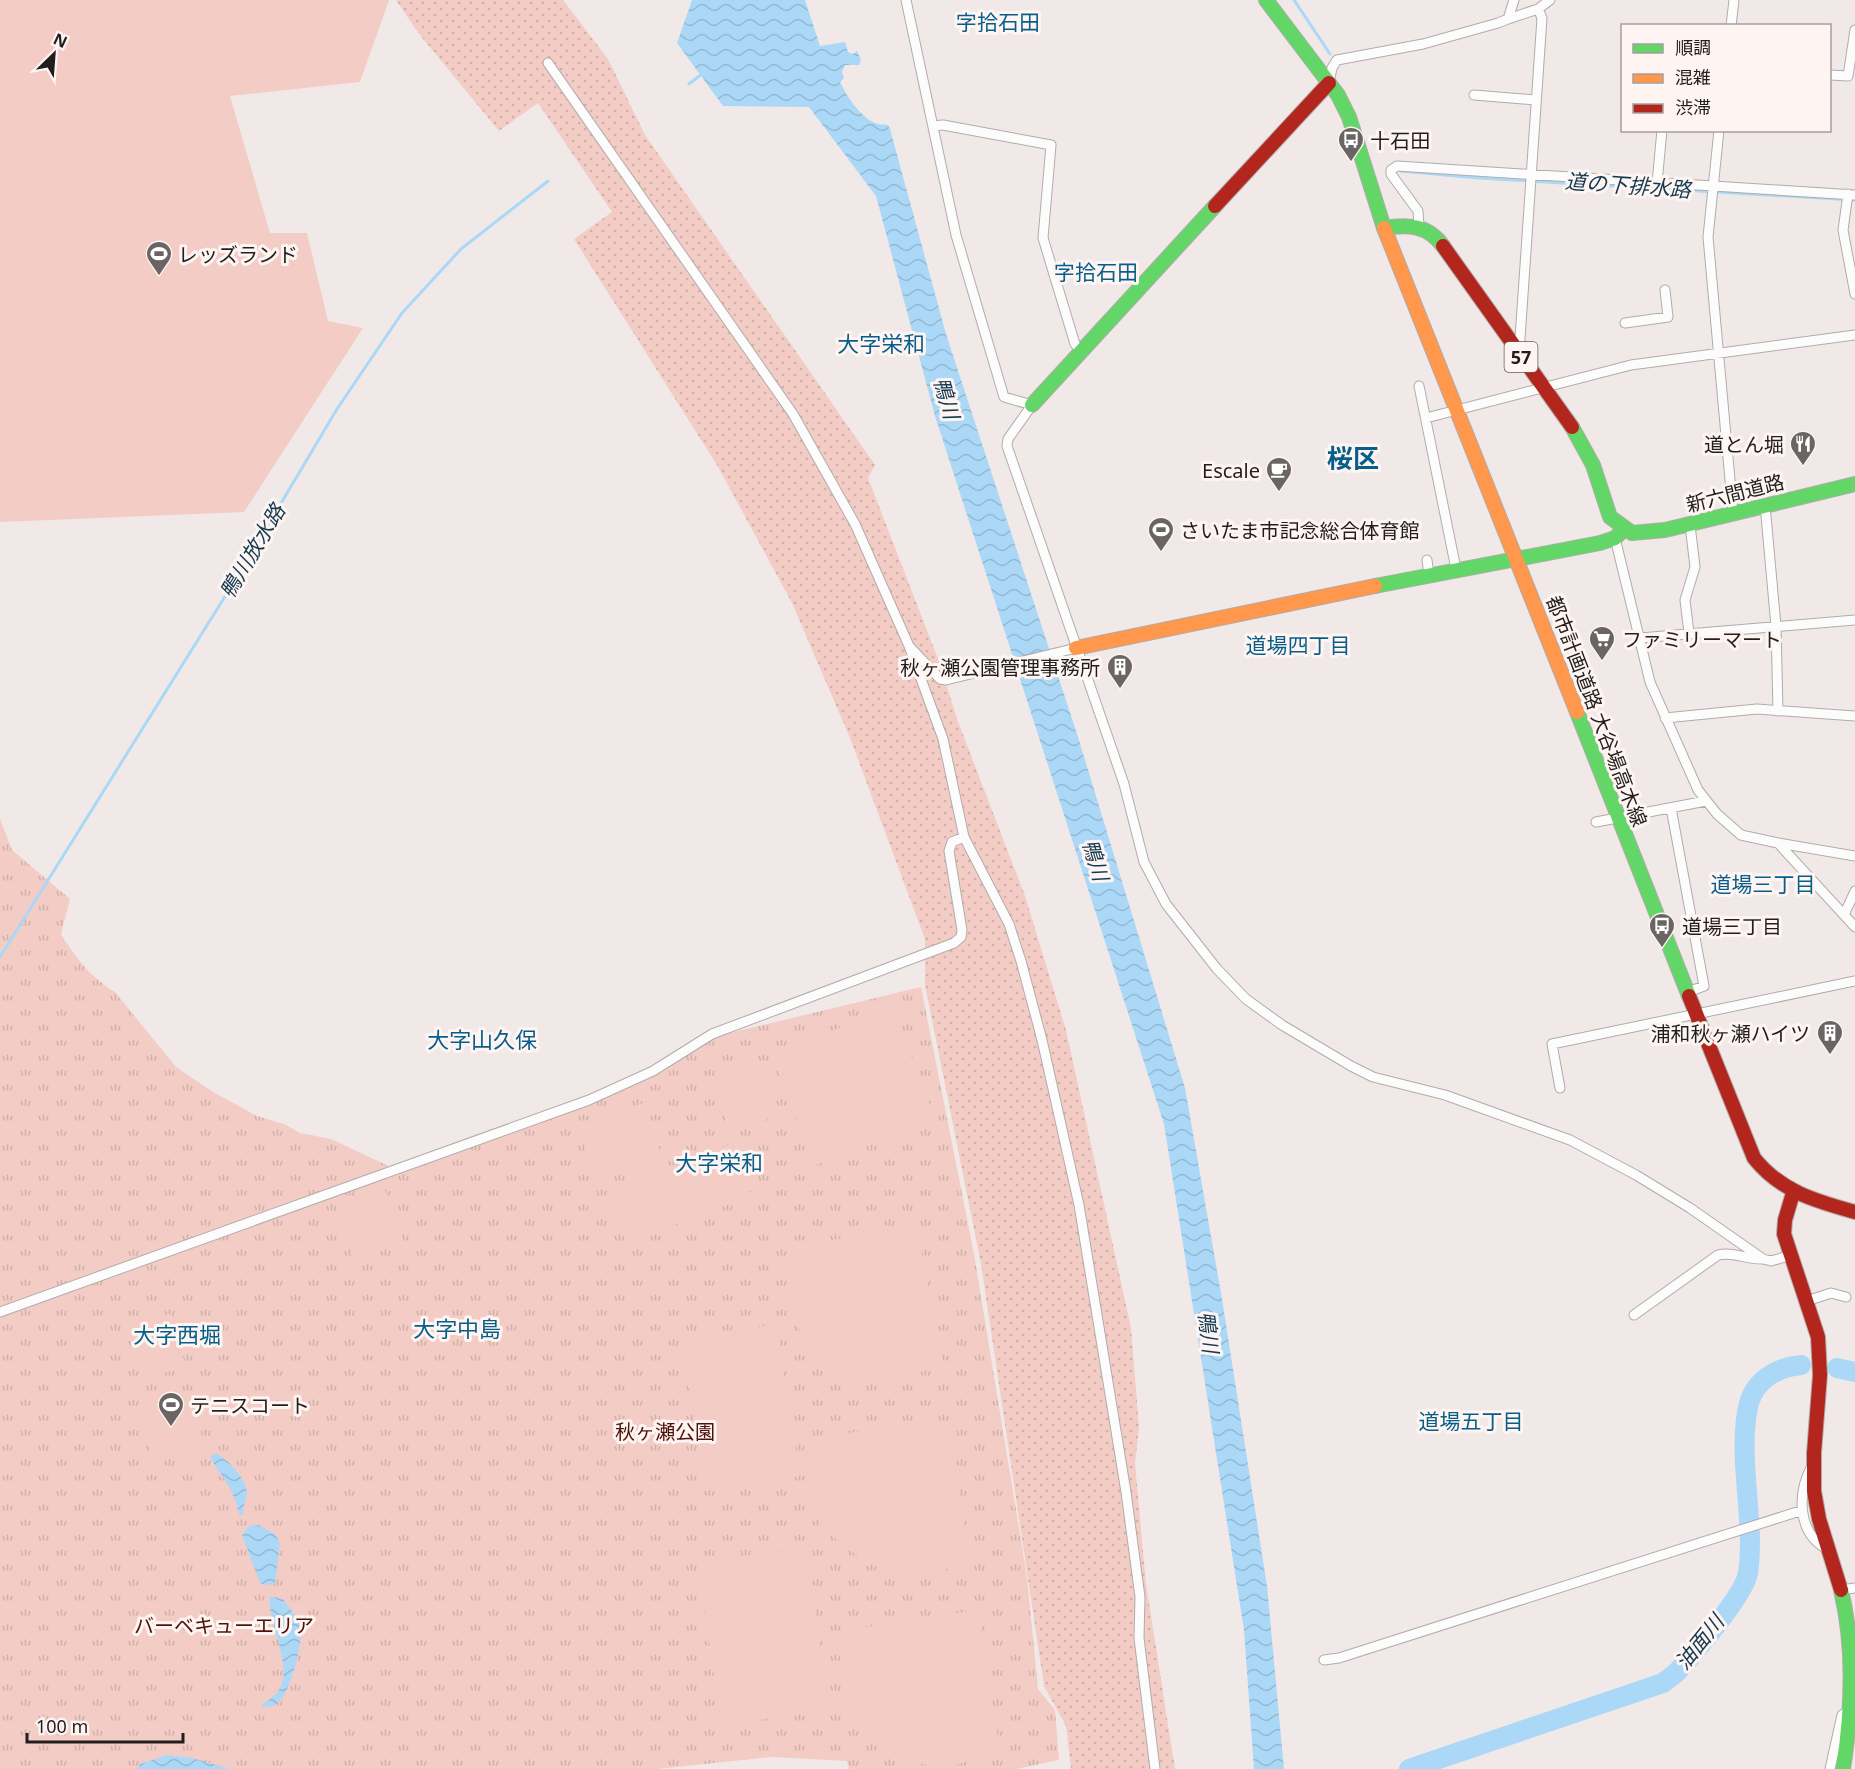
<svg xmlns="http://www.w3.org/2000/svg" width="1855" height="1769" font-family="'Noto Sans','Noto Sans JP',sans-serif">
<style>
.grass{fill:url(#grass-dots)}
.park{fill:url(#park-tufts)}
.garden{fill:#f3cdc5}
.water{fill:url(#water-waves)}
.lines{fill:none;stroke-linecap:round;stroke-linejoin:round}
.stream{stroke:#abd8f7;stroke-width:3}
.river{stroke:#abd8f7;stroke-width:20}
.street-casing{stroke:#b1acab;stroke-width:11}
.fast-casing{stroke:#b1acab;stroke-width:16}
.slow-casing{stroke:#b1acab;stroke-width:16}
.jam-casing{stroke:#b1acab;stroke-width:16}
.street{stroke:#fdfcfc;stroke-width:9}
.fast{stroke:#63d668;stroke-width:14}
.slow{stroke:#ff974d;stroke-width:14}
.jam{stroke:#b3261e;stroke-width:14}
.labels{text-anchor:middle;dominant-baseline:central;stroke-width:6;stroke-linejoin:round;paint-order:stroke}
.shield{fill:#fef5f3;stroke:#645e5d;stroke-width:1.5}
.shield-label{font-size:18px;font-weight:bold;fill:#221e1d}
.poi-label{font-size:20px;fill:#221e1d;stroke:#fef5f3;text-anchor:start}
.street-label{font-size:20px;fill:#221e1d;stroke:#fef5f3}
.park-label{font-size:20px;fill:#4b1308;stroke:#fef5f3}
.neighbourhood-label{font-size:21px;fill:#065e89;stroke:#fef5f3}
.water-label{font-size:21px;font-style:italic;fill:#143a50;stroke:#fef5f3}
.quarter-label{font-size:22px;fill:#065e89;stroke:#fef5f3}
.district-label{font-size:26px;font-weight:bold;fill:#065e89;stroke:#fef5f3}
</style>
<defs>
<pattern id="grass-dots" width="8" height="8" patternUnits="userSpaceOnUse" patternTransform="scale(1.5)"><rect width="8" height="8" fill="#f3cdc5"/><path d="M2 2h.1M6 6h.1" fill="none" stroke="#d0b0a9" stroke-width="1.8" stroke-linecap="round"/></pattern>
<pattern id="park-tufts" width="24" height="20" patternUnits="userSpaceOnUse" patternTransform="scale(1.5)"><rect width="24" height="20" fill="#f3cdc5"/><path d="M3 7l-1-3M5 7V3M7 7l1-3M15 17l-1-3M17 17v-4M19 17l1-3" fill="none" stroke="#d0b0a9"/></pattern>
<pattern id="water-waves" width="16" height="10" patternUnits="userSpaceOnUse" patternTransform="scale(1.5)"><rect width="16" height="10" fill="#abd8f7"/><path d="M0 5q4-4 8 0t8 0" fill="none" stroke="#93b9d3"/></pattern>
</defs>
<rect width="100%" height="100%" fill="#f0e9e8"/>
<path class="grass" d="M396 0H563L608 59 645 135 875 465 868 478 940 664 957 719 1025 896 1066 1030 1131 1328 1139 1427 1135 1463 1146 1584 1175 1769H1071L1066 1726 1044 1686 981 1264 925 985V939L850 738 792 603 717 465 574 239 612 212 538 103 499 131 419 34Z"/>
<path class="park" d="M0 819 12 850 70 899 61 934C74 956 92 979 115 992L176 1067 213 1092 257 1116 284 1124 300 1133 331 1139 399 1171 621 1090 717 1036 921 987 974 1254 1027 1577 1038 1689 1055 1710 1059 1760 1016 1769H849L847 1761 771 1757 658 1769H0Z"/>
<path class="garden" d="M0 0H389L360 82 230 96 270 233H307L328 321 363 328 244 512 0 522Z
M893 1008 936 1121 813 1166 771 1053Z
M760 1060 781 1114 731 1133 710 1079Z
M643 1103 663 1160 597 1182 577 1126Z
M731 1144 751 1196 627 1243 607 1191Z
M384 1188 404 1243 354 1260 335 1204Z
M917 1228 943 1362C918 1374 883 1391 855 1379 847 1375 839 1368 832 1363 812 1350 799 1334 791 1310 785 1291 787 1266 788 1246Z
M170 1314 186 1366 151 1377 135 1324Z
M776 1324 800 1476 705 1491 681 1339Z
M185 1392 206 1445 156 1464 135 1412Z
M947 1421 970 1558 938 1573 924 1576 893 1572 867 1563 820 1526 811 1498 806 1438Z
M806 1547 829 1710 721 1725 698 1562Z
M979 1610 999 1746C984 1755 966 1764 948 1766 909 1769 864 1740 849 1703 840 1681 840 1654 840 1631Z"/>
<path class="water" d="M692 0H805L820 46 845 42 848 52 853 54 857 51 861 60 859 65H845L842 72 844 78 840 82C846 95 862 120 878 124 881 125 884 124 888 125L890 129 946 334 1078 737 1185 1088 1222 1299 1267 1586 1284 1769H1254L1244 1630 1164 1124 935 416 876 196 809 107 723 106 677 43Z
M216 1453C228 1460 246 1478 247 1492 247 1500 242 1507 243 1516L239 1514C233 1486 223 1480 210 1457Z
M259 1525 275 1534 280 1543 275 1584 265 1585 260 1583 242 1535 249 1526Z
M270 1596 283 1599C289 1607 298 1618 300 1627 304 1642 290 1693 278 1703 273 1707 266 1707 260 1707 266 1701 277 1695 280 1688 293 1664 267 1624 270 1596Z
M167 1755 192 1758 231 1769H137L140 1764Z"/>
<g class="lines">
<path class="stream" d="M1294 0 1330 54
M689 84 703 73
M1401 171 1478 178 1855 200
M0 957 239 574 337 409 402 313 461 249 548 181"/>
<path class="river" d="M1837 1368 1855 1372
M1409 1769 1663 1683 1676 1673C1692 1656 1745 1594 1748 1573 1756 1520 1736 1455 1749 1403 1756 1379 1778 1367 1801 1365"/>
<defs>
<path id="street" d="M906 0 956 235 1004 397 1032 405 1008 439 1007 446 1124 784 1144 862 1166 904 1217 969 1246 999 1282 1025 1351 1066 1373 1077 1445 1095 1570 1140 1636 1175 1690 1208 1763 1259 1771 1261 1792 1255
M1508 19 1538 9 1550 0
M1731 26 1734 0
M548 63 793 414 855 524 909 646
M1830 75 1848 76 1855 30
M1329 83 1332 68 1337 60 1423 44 1498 23 1508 19 1514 0
M1474 95 1536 100
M933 126 943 125 1051 145 1043 238 1075 344 1081 351
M1719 130 1708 237 1733 513
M1657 183 1662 130
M1848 194 1843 230 1855 294
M1419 227 1418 211 1391 174V170L1397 166 1855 195
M1625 323 1668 317 1665 290
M1519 353 1542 18 1538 9
M1419 386 1456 569
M1426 418 1631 365 1855 335
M1765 505 1776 626 1778 711
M1615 538 1650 682 1698 790 1717 814 1741 835 1778 843 1855 927
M1427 560 1429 575
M1689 633 1685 600 1695 567 1690 525
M1640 638 1855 620
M1665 718 1757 709 1855 716
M1671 808 1704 986 1688 992
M1596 822 1706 801
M964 837 1009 924 1021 961 1042 1040 1079 1205 1126 1492 1140 1597 1139 1638 1155 1769
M1778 843 1855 856
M1844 915 1855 891
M1560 1088 1552 1044 1855 981
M1810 1300 1831 1293 1846 1297
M0 1312 589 1100 653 1071 712 1034 954 943 961 937 962 930 949 851 952 842 964 837 943 739 909 646 940 679 946 680 1076 648
M1634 1315 1718 1255C1732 1251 1748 1260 1763 1259
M1812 1466C1797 1493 1797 1533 1827 1549
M1841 1590 1855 1588
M1324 1660 1339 1658 1800 1511
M1830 1769 1842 1715 1851 1709"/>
<path id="fast" d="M1266 0 1338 95 1349 117 1384 228C1408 224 1428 225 1443 246
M1032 405 1215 206
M1572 427 1593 465 1610 517 1632 533 1665 530 1855 484
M1375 586 1600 543 1615 538 1624 529
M1577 712 1689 996
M1841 1590C1855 1648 1852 1711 1843 1769"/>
<path id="slow" d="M1384 228 1577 712
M1076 648 1375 586"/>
<path id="jam" d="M1215 206 1329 83
M1443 246 1572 427
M1689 996 1754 1158C1780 1191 1815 1201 1855 1212
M1793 1193 1785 1220 1784 1234 1818 1337 1820 1375 1814 1453V1491L1819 1519 1841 1590"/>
</defs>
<use href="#street" class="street-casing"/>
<use href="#fast" class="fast-casing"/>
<use href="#slow" class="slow-casing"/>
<use href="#jam" class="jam-casing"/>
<use href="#street" class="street"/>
<use href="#fast" class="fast"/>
<use href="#slow" class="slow"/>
<use href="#jam" class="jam"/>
</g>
<defs>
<symbol id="bus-pin" viewBox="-11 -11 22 30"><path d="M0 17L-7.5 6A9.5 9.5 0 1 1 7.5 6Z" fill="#6a6564" stroke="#fef5f3"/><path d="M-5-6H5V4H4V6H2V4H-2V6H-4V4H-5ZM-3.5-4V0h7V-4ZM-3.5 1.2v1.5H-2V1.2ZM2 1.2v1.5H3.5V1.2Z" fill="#fff"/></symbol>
<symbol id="stadium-pin" viewBox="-11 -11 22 30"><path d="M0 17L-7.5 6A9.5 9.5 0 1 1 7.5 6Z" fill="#6a6564" stroke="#fef5f3"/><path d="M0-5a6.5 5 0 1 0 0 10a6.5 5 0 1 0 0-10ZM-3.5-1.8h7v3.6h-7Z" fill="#fff"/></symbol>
<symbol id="restaurant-pin" viewBox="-11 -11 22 30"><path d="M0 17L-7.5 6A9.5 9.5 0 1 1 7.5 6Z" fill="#6a6564" stroke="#fef5f3"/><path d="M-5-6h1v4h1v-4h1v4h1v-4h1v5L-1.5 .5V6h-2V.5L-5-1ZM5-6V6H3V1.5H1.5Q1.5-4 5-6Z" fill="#fff"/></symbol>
<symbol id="cafe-pin" viewBox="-11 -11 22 30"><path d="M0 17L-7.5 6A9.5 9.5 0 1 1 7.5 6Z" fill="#6a6564" stroke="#fef5f3"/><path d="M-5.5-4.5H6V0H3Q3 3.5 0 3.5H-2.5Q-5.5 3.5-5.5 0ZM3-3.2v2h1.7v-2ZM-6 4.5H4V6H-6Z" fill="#fff"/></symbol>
<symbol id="supermarket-pin" viewBox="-11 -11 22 30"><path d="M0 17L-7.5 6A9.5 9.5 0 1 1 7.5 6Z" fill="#6a6564" stroke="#fef5f3"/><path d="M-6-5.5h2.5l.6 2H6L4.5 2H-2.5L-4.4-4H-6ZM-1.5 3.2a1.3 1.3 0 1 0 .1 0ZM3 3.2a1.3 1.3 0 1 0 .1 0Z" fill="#fff"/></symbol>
<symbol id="building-pin" viewBox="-11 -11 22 30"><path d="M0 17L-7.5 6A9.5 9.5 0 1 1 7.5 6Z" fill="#6a6564" stroke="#fef5f3"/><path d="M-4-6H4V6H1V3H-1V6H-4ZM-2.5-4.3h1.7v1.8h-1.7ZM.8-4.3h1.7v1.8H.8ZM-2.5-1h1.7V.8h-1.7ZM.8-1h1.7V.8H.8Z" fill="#fff"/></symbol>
</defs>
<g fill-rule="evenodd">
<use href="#bus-pin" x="1336" y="125" width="30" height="40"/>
<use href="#stadium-pin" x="144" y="239" width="30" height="40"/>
<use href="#restaurant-pin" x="1788" y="429" width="30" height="40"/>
<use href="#cafe-pin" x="1264" y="455" width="30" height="40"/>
<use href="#stadium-pin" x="1146" y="515" width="30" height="40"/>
<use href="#supermarket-pin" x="1587" y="624" width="30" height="40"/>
<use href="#building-pin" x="1105" y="652" width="30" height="40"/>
<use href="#bus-pin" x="1647" y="911" width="30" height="40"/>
<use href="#building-pin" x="1815" y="1018" width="30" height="40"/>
<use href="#stadium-pin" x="156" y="1390" width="30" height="40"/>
</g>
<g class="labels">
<rect class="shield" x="1504.5" y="342" width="33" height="30" rx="4.5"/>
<g class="shield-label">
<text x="1521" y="357">57</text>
</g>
<g class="poi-label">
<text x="1370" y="140">十石田</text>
<text x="178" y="254">レッズランド</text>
<text x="1784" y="444" text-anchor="end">道とん堀</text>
<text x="1260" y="470" text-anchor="end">Escale</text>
<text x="1180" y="530">さいたま市記念総合体育館</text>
<text x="1622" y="639">ファミリーマート</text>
<text x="1100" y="667" text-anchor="end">秋ヶ瀬公園管理事務所</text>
<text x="1682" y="926">道場三丁目</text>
<text x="1810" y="1033" text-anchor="end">浦和秋ヶ瀬ハイツ</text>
<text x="190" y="1405">テニスコート</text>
</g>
<g class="street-label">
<text transform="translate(1735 493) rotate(-14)">新六間道路</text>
<text transform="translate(1597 711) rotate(69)">都市計画道路 大谷場高木線</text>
</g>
<g class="park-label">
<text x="665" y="1431">秋ヶ瀬公園</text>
<text x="224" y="1625">バーベキューエリア</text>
</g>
<g class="neighbourhood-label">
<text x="998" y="22">字拾石田</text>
<text x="1096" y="272">字拾石田</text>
<text x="1298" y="645">道場四丁目</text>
<text x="1763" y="884">道場三丁目</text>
<text x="1471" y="1421">道場五丁目</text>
</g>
<g class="water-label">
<text transform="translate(1628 185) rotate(4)">道の下排水路</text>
<text transform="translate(947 398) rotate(74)">鴨川</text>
<text transform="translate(252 551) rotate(-59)">鴨川放水路</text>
<text transform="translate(1096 860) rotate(73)">鴨川</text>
<text transform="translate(1209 1332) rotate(83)">鴨川</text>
<text transform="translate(1699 1642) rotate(-51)">油面川</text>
</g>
<g class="quarter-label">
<text x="881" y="343">大字栄和</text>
<text x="482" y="1039">大字山久保</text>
<text x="719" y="1162">大字栄和</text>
<text x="457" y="1328">大字中島</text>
<text x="177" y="1334">大字西堀</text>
</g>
<g class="district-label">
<text x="1353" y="458">桜区</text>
</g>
</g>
<rect x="1621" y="24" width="210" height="108" fill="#fef5f3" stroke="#a69f9d" stroke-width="1.5"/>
<rect x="1633" y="44" width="30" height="9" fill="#63d668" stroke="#a69f9d" stroke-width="1.5"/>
<text x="1675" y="54" font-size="18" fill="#221e1d">順調</text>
<rect x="1633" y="74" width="30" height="9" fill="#ff974d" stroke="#a69f9d" stroke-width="1.5"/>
<text x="1675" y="84" font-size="18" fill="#221e1d">混雑</text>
<rect x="1633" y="104" width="30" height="9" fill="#b3261e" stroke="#a69f9d" stroke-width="1.5"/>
<text x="1675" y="114" font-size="18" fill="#221e1d">渋滞</text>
<g transform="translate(54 54) rotate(25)" stroke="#fef5f3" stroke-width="4.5" paint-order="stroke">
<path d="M0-4.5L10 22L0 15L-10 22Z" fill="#221e1d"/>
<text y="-9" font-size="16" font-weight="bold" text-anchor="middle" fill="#221e1d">N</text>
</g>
<path d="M27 1733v9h156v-9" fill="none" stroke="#221e1d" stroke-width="3"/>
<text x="36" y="1733" font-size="18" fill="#221e1d" stroke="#fef5f3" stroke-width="4.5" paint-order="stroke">100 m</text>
</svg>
